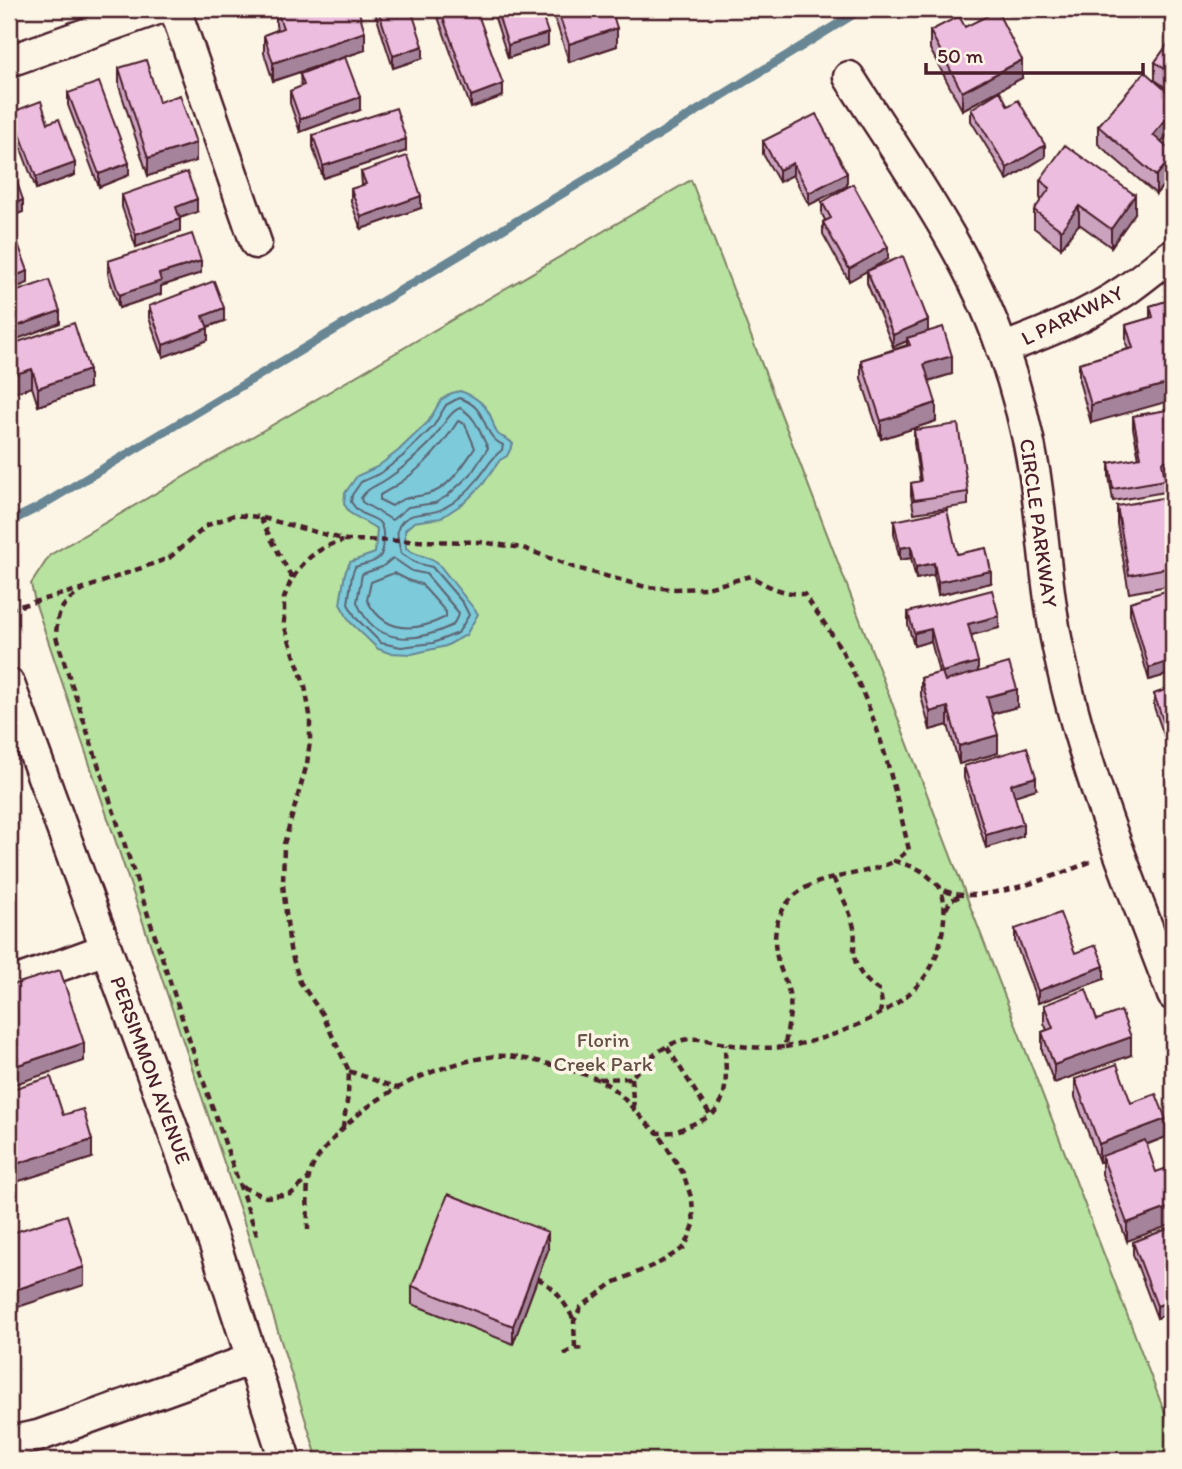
<svg xmlns="http://www.w3.org/2000/svg" width="1182" height="1469" font-family="Itim,sans-serif">
<style>
.green{fill:#b7e29f;stroke:#808065;stroke-width:2}
.water{fill:#7ccada;stroke:#688694;stroke-width:2}
.lines{fill:none;stroke-linecap:round;stroke-linejoin:round}
.shore{stroke:#5e6371;stroke-width:2}
.stream{stroke:#688694;stroke-width:9}
.minor-casing{stroke:#4a1f2b;stroke-width:35}
.path{stroke:#4a1f2b;stroke-width:4.5;stroke-dasharray:7 5;stroke-linecap:butt}
.minor{stroke:#fcf5e5;stroke-width:30}
.wall{fill:#cba3bf;stroke:#4a1f2b;stroke-width:2}
.shaded-wall{fill:#a5849b;stroke:#4a1f2b;stroke-width:2}
.building{fill:#ecbdde;stroke:#4a1f2b;stroke-width:2}
.labels{text-anchor:middle;dominant-baseline:central;stroke-width:7;stroke-linejoin:round;paint-order:stroke}
.street-label{font-size:21px;fill:#4a1f2b;stroke:#fcf5e5}
.park-label{font-size:21px;fill:#655048;stroke:#fcf5e5}
</style>
<rect width="100%" height="100%" fill="#fcf5e5"/>
<filter id="ink" filterUnits="userSpaceOnUse"><feTurbulence type="fractalNoise" baseFrequency=".0143" numOctaves="2"/><feDisplacementMap in="SourceGraphic" scale="14" xChannelSelector="R" yChannelSelector="G"/><feConvolveMatrix kernelMatrix="1 2 1 2 8 2 1 2 1" color-interpolation-filters="sRGB"/></filter>
<g filter="url(#ink)">
<path class="green" d="M691 180 1173 1434V1460H318L243 1219 35 602 31 584 50 555Z"/>
<path class="water" d="M460 391C475 396 487 404 492 420 494 425 495 432 499 435 505 439 508 438 513 444L507 456 500 460 483 484 465 502 441 518 414 522 405 530 406 548C417 557 427 555 437 562L478 614 466 635 446 646 412 654 389 653 378 649 350 622 340 604 345 573 350 562 375 553 377 529 350 513 344 504 345 493 357 476 377 467 398 451 428 422 441 400 452 393Z"/>
<g class="lines">
<path class="shore" d="M459 398C491 408 479 434 503 445L502 450C491 458 486 469 478 479 469 490 456 502 444 508 430 517 409 509 399 526 396 532 399 546 401 553L416 563 432 567 463 603 469 615 458 633 433 643 401 647 381 643 356 618 348 604 352 575 355 567C362 564 370 564 376 560 382 557 382 552 383 546 386 507 367 527 351 502L352 495 361 482 381 473 403 456 433 427 446 405Z
M460 408C476 416 480 433 488 448L471 474 447 496 435 503 408 507 392 520 362 502 361 498C368 487 377 486 387 479 402 469 416 457 429 444 439 434 448 412 460 408Z
M458 421 465 424 475 448C464 464 448 490 428 494 413 498 404 496 392 506L380 500V495C412 478 439 452 458 421Z
M393 558 412 571 426 574 459 613 453 625C416 643 375 647 357 602L362 574 382 567Z
M394 573 410 581 421 584 446 612V617C414 633 385 634 367 600L371 582Z"/>
<path class="stream" d="M9 522 37 508 590 177 862 9"/>
<defs>
<path id="minor" d="M175 9 256 243
M9 61 157 9
M849 77C904 164 968 250 1002 348 1017 390 1028 432 1035 476 1043 530 1046 585 1056 638 1080 762 1129 878 1173 995
M1002 349C1045 333 1088 316 1126 290 1142 279 1157 266 1173 254
M9 684 215 1245 285 1460
M9 984 106 949
M9 1442 38 1436 252 1359"/>
</defs>
<use href="#minor" class="minor-casing"/>
<path class="path" d="M260 518 292 578 284 598V625L305 686 310 715V741L307 764 284 844 283 885 290 949 300 982 322 1014 349 1071 348 1096 343 1127
M293 578C305 558 321 546 343 541
M85 589C62 603 57 609 56 637L196 1060 258 1238
M9 609 91 586 169 558 208 525 234 515 259 517 346 540 480 542 523 548 573 567 646 587 676 589 707 588 751 576C767 587 785 594 804 594 822 620 842 647 855 676 882 731 895 790 909 850L895 861C903 864 913 866 920 870 931 876 938 889 951 893 984 903 1060 875 1092 861
M833 878C840 893 849 908 853 924 856 934 854 941 854 951 854 969 866 982 880 991L882 1004 880 1012
M946 909 951 900 963 895
M667 1047 711 1116C731 1097 725 1070 725 1044
M785 1047C832 1039 905 1012 930 969 937 958 941 941 943 928 945 912 946 901 939 886
M349 1071 397 1088
M631 1078 634 1108
M599 1079 631 1078C645 1062 662 1045 683 1040 698 1036 711 1042 726 1044 745 1047 766 1049 785 1047 786 1032 792 1013 790 998 788 984 780 971 777 957 770 926 782 898 811 885 838 874 868 874 895 861
M242 1187 266 1197 291 1194 309 1178
M308 1230C308 1213 306 1193 309 1177 312 1164 320 1154 328 1145 367 1096 433 1064 495 1056 515 1053 579 1071 599 1080 624 1092 636 1116 658 1133L675 1132 711 1116
M537 1278C556 1288 564 1302 574 1320
M575 1348 574 1321 581 1307 613 1283 661 1262 685 1247 694 1225 692 1200 683 1173 658 1133
M564 1354 575 1348 585 1349"/>
<use href="#minor" class="minor"/>
</g>
<path class="wall" d="M276 9 365 50 273 81 264 53V35L277 30 276 25Z
M374 9H411L423 58 393 68Z
M435 9H476L503 96 471 108Z
M492 9H540L548 45 508 58Z
M552 9H611L617 46 569 62Z
M965 27 1022 78 962 110 930 49V31Z
M1173 37V93L1155 80V62Z
M119 68 159 102 196 161 148 176 119 86Z
M300 74 360 110 300 132 290 103V91L301 87Z
M68 93 129 175 99 187 68 105Z
M971 109 1045 157 1007 180 971 121Z
M12 112 48 123 75 175 36 189 12 124Z
M1098 126 1162 143 1173 153V174L1156 194 1098 144Z
M313 135 406 151 323 178 313 147Z
M763 141 847 186 809 205 793 175 779 182 763 154Z
M361 172 421 208 361 229 351 202V189L362 186Z
M1040 180 1135 213 1111 247 1079 224 1061 248 1034 228V210L1042 200 1040 198Z
M122 195 197 212 180 218V231L136 247 122 207Z
M822 202 888 259 868 270 928 331 952 374 929 381 936 421 881 439 861 378V360L907 345V341L893 347 867 283V271L849 281 823 234V222L825 220 822 214Z
M108 261 201 273 161 286V294L119 308 108 274Z
M1173 299 1091 423 1079 381V363L1128 349 1126 343V325L1150 318V306Z
M149 306 224 321 208 327V340L163 357 149 318Z
M9 345 89 388 38 406 32 387 9 394Z
M1173 409V472L1164 474 1165 492 1113 501 1109 476V463L1139 458 1133 428V416Z
M914 430 968 492V505L914 513 911 495V483L920 482 914 443Z
M1117 506 1168 532 1173 531V585L1129 593 1117 524Z
M894 521 957 554 991 583 938 595 934 575 916 579 911 558 900 560 894 534Z
M1173 593V673L1149 680 1130 614V602Z
M908 612 999 628 971 635 978 671 1017 707 992 714 998 753 959 764 948 725 930 730 921 696V678L939 673 931 641 914 646 908 625Z
M1173 687V761L1154 707V694Z
M964 766 1036 789 1014 796 1023 836 986 848 964 778Z
M1015 929 1075 953 1104 979 1038 1003 1015 942Z
M1044 1005 1131 1055 1054 1083 1042 1050V1032L1047 1030 1044 1023Z
M1075 1079 1131 1103 1166 1137 1146 1145 1127 1241 1102 1174V1161L1099 1162 1075 1097Z
M9 1090 63 1115 92 1158 16 1182 9 1158Z
M1173 1227V1349L1166 1329V1315L1157 1318 1133 1254V1242Z
M548 1250 513 1344 412 1304V1286Z"/>
<path class="shaded-wall" d="M617 28V46L569 62V44Z
M365 32V50L273 81V63Z
M548 33V45L508 58V45Z
M423 46V58L393 68V56Z
M1022 60V78L962 110V92Z
M503 84V96L471 108V96Z
M360 97V110L300 132V119Z
M1173 111V129L1153 153V135Z
M406 139V151L323 178V166Z
M196 143V161L148 176V158Z
M1045 145V157L1007 180V168Z
M1173 156V174L1156 194V176Z
M75 163V175L36 189V177Z
M129 163V175L99 187V174Z
M793 163V175L779 182V170Z
M847 173V186L809 205V193Z
M1135 195V213L1111 247V229Z
M421 196V208L361 229V217Z
M197 199V212L176 219V207Z
M23 200V212L9 217V205Z
M1079 206V224L1061 248V230Z
M180 219V231L136 247V235Z
M888 247V259L849 281V269Z
M201 261V273L161 286V294L119 308V295L159 274Z
M28 271V283L9 290V278Z
M224 308V321L203 328V316Z
M60 311V323L9 342V329Z
M928 320V333L907 338V341L893 347V335Z
M208 328V340L163 357V345Z
M952 356V374L924 382V364Z
M32 369V387L9 394V376Z
M89 370V388L38 406V388Z
M1173 382V400L1091 423V405Z
M936 403V421L881 439V421Z
M911 546V558L900 560V548Z
M934 563V575L916 579V567Z
M991 571V583L938 595V582Z
M999 616V628L968 636V624Z
M931 629V641L914 646V633Z
M1173 660V673L1149 680V668Z
M978 662V674L942 684V672Z
M1017 689V707L987 715V697Z
M948 707V725L930 730V712Z
M998 735V753L959 764V746Z
M1036 777V789L1011 797V784Z
M1023 824V836L986 848V835Z
M1104 966V979L1038 1003V991Z
M1131 1037V1055L1054 1083V1065Z
M84 1043V1061L9 1086V1068Z
M1166 1119V1137L1104 1160 1102 1156V1161L1099 1162V1144Z
M92 1140V1158L16 1182V1164Z
M1173 1206V1224L1127 1241V1223Z
M548 1232V1250L513 1344V1326Z
M84 1267V1285L9 1310V1292Z
M1173 1300V1312L1166 1311V1315L1157 1318V1306Z"/>
<path class="building" d="M276 9H358L365 32 273 63 264 35 283 28Z
M378 9H411L423 46 393 56Z
M440 9H476L503 84 471 96Z
M496 9H540L548 33 508 45Z
M557 9H611L617 28 569 44Z
M997 11 1022 60 962 92 930 31 959 16 965 27Z
M1173 37V75L1155 62Z
M345 57 360 97 300 119 290 91 304 85 300 74Z
M146 60 159 102 180 95 196 143 148 158 119 68Z
M1145 72 1173 97V111L1153 135 1173 153V156L1156 176 1098 126Z
M99 82 129 163 99 174 68 93Z
M1000 91 1008 106 1018 100 1045 145 1007 168 971 109Z
M41 101 48 123 59 119 75 163 36 177 12 112Z
M396 108 406 139 323 166 313 135Z
M816 114 847 173 809 193 793 163 779 170 763 141Z
M1065 145 1135 195 1111 229 1079 206 1061 230 1034 210 1050 188 1040 180Z
M407 156 421 196 361 217 351 189 366 184 361 172Z
M9 159 23 200 9 205Z
M187 172 197 199 176 207 180 219 136 235 122 195Z
M853 184 888 247 849 269 823 222 831 218 822 202Z
M13 230 28 271 9 278V231Z
M192 234 201 261 159 274 161 281 119 295 108 261Z
M903 256 928 320 893 335 867 271Z
M49 280 60 311 9 329V294Z
M214 281 224 308 203 316 208 328 163 345 149 306Z
M1173 299V382L1091 405 1079 363 1133 348 1126 325 1153 317 1150 306Z
M74 323 89 370 38 388 32 369 9 376V345Z
M943 327 952 356 924 364 936 403 881 421 861 360 910 345 907 338Z
M1173 409V460L1162 462 1165 480 1113 489 1109 463 1141 457 1133 416Z
M958 424 968 492 914 500 911 483 921 481 914 430Z
M1162 498 1168 532 1173 531V567L1129 575 1117 506Z
M947 510 957 554 986 548 991 571 938 582 934 563 916 567 911 546 900 548 894 521Z
M1172 589 1173 593V660L1149 668 1130 602Z
M992 590 999 616 968 624 978 662 942 672 931 629 914 633 908 612Z
M1009 663 1017 689 987 697 998 735 959 746 948 707 930 712 921 678 942 672 945 681Z
M1173 687V749L1154 694Z
M1027 747 1036 777 1011 784 1023 824 986 835 964 766Z
M1060 913 1075 953 1096 945 1104 966 1038 991 1015 929Z
M60 970 84 1043 9 1068V986Z
M1086 989 1097 1020 1121 1011 1131 1037 1054 1065 1042 1032 1053 1028 1044 1005Z
M1117 1064 1131 1103 1156 1094 1166 1119 1099 1144 1075 1079Z
M51 1077 63 1115 83 1109 92 1140 16 1164 9 1140V1090Z
M1145 1140 1156 1172 1173 1166V1206L1127 1223 1102 1156Z
M448 1194 548 1232 513 1326 412 1286Z
M67 1215 84 1267 9 1292V1234Z
M1173 1227V1300L1157 1306 1133 1242Z
M1173 1308V1331L1166 1311Z"/>
</g>
<g class="labels">
<g class="street-label">
<text transform="translate(1072 315) rotate(-26)">L PARKWAY</text>
<text transform="translate(1039 523) rotate(82)">CIRCLE PARKWAY</text>
<text transform="translate(151 1070) rotate(70)">PERSIMMON AVENUE</text>
</g>
<g class="park-label">
<text x="603" y="1039">Florin<tspan x="603" dy="24">Creek Park</tspan></text>
</g>
</g>
<rect width="1182" height="1469" fill="none" stroke="#fcf5e5" stroke-width="35"/>
<rect x="18" y="18" width="1147" height="1434" fill="none" stroke="#4a1f2b" stroke-width="2.5" filter="url(#ink)"/>
<path d="M926 63v10h217v-10" fill="none" stroke="#4a1f2b" stroke-width="3.5"/>
<text x="937" y="63" font-size="21" fill="#4a1f2b" stroke="#fcf5e5" stroke-width="5" paint-order="stroke">50 m</text>
</svg>
